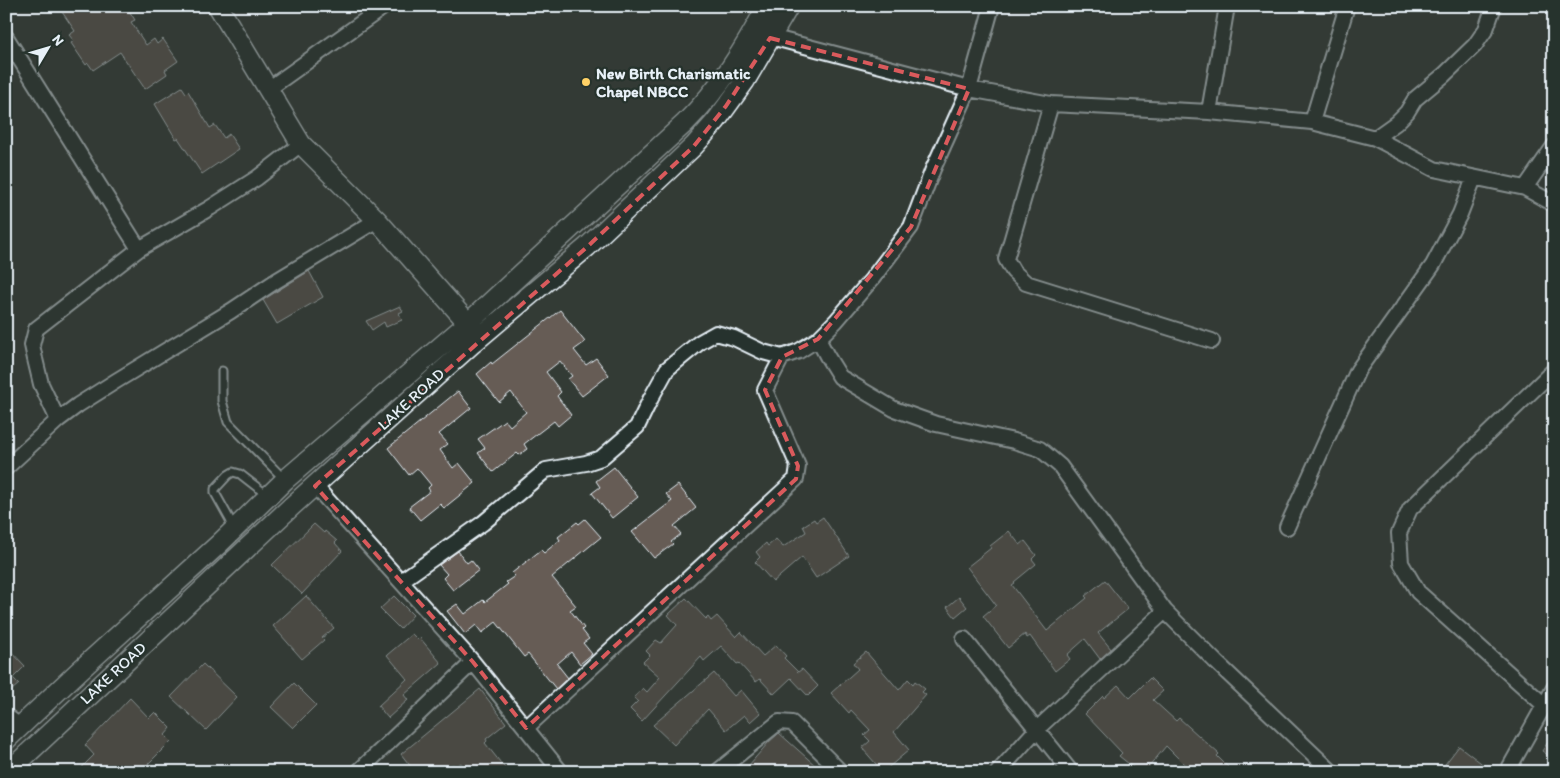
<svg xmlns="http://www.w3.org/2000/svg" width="1560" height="778" font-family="Itim,sans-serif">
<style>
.building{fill:#665b55;stroke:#e8f1f8}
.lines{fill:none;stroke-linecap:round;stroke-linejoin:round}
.lane-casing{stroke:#e8f1f8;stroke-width:11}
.street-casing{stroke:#e8f1f8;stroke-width:18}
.secondary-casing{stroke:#e8f1f8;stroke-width:22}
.lane{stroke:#26332d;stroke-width:7}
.street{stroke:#26332d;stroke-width:14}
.secondary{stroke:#26332d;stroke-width:19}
.marked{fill:none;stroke:#da5a5c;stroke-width:4;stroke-dasharray:10 6;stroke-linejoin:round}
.poi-dot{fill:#ffd166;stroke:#26332d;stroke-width:2}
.labels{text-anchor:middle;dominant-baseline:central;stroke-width:4.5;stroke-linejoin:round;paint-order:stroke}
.poi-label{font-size:16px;font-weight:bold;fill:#e8f1f8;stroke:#26332d;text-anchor:start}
.street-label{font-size:16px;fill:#e8f1f8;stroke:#26332d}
</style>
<rect width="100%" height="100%" fill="#333b35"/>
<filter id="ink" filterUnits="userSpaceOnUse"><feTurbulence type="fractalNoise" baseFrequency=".02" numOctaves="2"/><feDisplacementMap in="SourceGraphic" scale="10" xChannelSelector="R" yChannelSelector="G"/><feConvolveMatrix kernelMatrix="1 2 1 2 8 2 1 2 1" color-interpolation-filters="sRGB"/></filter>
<g filter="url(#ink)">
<path class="building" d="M58 6H126L135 20 131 22 146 45 154 39 157 44 163 39 178 61 165 70 167 74 145 89 120 52 93 70 88 63 86 65 71 43 74 41 69 35 75 31Z
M182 87 186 93 188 91 210 128 215 125 224 138 229 134 239 149 202 174 178 138 176 139 155 104Z
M309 271 323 297 277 324 263 300Z
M400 306 403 311 399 313 402 320 386 327 384 322 372 330 366 321Z
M560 310 585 342 574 350 586 365 596 358 609 375 582 396 568 379 572 376 560 361 546 372 561 392 557 396 571 415 558 426 554 421 524 444 527 449 519 455 517 453 493 472 478 453 485 448 478 439 505 420 510 426 526 412 511 392 499 402 477 374 491 362 492 364Z
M458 391 471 408 439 434 448 444 440 450 453 468 459 463 475 483 444 508 440 504 420 520 409 507 430 491 428 488 431 485 417 468 409 475 388 448Z
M614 467 638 497 612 518 592 493 600 487 596 481Z
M678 485 696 508 674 526 681 534 671 542 673 544 654 558 632 532 672 501 666 494Z
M823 517 849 556 816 578 802 557 773 582 755 562 760 557 756 552 766 543 768 546 776 539 783 547 806 532 803 526 814 519 816 522Z
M585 519 601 537 552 577 576 606 570 610 584 628 582 630 589 639 583 643 592 654 580 664 571 652 557 664 568 678 556 689 528 654 524 657 496 622 482 633 476 625 465 634 447 611 457 604 465 614 483 600 485 602 508 584 506 582 515 576 512 573 541 550 544 553 560 540 558 537 577 522 579 524Z
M314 524 324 533 325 531 337 541 335 543 342 551 302 594 272 565Z
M1009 531 1020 545 1025 541 1036 555 1032 559 1036 564 1014 582 1015 583 1012 585 1047 631 1087 598 1085 596 1105 580 1128 609 1098 633 1111 649 1100 659 1085 639 1067 655 1070 659 1055 671 1030 636 1027 638 1025 634 1008 648 983 616 996 605 967 567 991 548 990 546Z
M458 551 467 563 471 560 479 570 453 590 443 578 447 574 439 565Z
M306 596 334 628 322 638 324 640 302 659 273 626Z
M394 596 413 615 400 629 380 609Z
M959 597 967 607 955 617 947 607Z
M686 598 706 619 708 617 711 621 717 616 736 637 741 632 763 656 776 645 786 656 784 658 798 672 802 669 818 686 808 696 791 678 774 694 760 679 756 682 739 663 737 664 721 646 704 661 701 657 642 721 630 709 638 701 634 698 643 688 647 692 660 677 643 662 650 655 646 651 656 640 661 643 677 625 668 615Z
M412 634 418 640 420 638 441 663 404 695 408 700 388 718 378 706 407 679 387 655Z
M6 646 25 666 13 678 19 684 6 695Z
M866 652 899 690 908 679 913 684 915 681 925 689 922 692 926 695 894 732 909 750 883 772 862 748 870 741 864 735 870 730 851 710 849 713 831 693 858 669 853 663Z
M203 664 237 697 206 730 171 697Z
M714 673 734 696 741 690 760 713 750 722 744 715 726 730 708 709 674 745 653 725Z
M1150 678 1163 691 1153 700 1176 721 1179 718 1219 754 1217 756 1233 772H1192L1166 746 1145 772H1139L1119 756 1122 753 1085 714 1103 696 1104 698 1118 685 1130 698Z
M294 683 316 705 293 728 271 707Z
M480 689 506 723 486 739 487 741 485 743 508 772H468L461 763 455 767 453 764 443 772H415L401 754Z
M130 698 149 718 155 712 171 728 165 735 171 741 140 772H77L94 755 85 745Z
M779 733 816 766 810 772H806L800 766 795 772H743L768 743Z
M1554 733V759L1542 751Z
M1459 746 1485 766 1481 772H1439Z"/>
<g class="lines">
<defs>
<path id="lane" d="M222 371V401L228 422 284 479
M234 527 215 493V489L228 475 233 472 240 474 267 495"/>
<path id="street" d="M763 35 969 89 1051 104 1209 112 1312 122 1375 138 1434 169 1525 188 1554 204
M6 37 139 249
M267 90 385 6
M1051 104 1006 259 1013 271 1026 283 1212 341
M1209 112 1227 6
M1312 122 1347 6
M1375 138 1396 123 1407 112 1415 99 1444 75 1475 45 1486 29 1494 6
M1525 188 1554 146
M818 339 827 356 840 377 894 409 936 424 1014 441 1040 449 1060 466 1165 611 1216 662 1332 772
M58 420 78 405 116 381 231 311 276 281 377 220
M6 468 58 420 41 384 35 359 32 345 36 329 139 249 210 208 257 178 301 144
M315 486 473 662 561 772
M1287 527 1358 370 1433 265 1460 214 1474 178
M401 581 483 523 546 470 586 463 601 458 637 427 651 398 667 369 700 342 716 333 734 338 763 352 782 357 799 351 818 339 836 321 872 279 911 227 933 169 969 89 992 6
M964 639 1071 772
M1543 704 1418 592 1401 563 1399 533 1410 509 1554 370
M6 716 20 726
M526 728 796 479 798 466 765 390 782 357
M358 772 473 662
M717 772 779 722 792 723 841 772
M998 772 1037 729 1165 611
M1507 772 1554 688"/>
<path id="secondary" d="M218 6 301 144 377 220 468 323
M6 740 79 671 219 544 285 480 468 323 685 123C720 88 744 50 767 6
M8 772 292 506 472 344 587 247 694 146 716 121 745 81 789 6"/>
</defs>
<use href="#lane" class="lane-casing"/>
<use href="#street" class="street-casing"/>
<use href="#secondary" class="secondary-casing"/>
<use href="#lane" class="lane"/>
<use href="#street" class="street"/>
<use href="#secondary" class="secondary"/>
</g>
</g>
<path d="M0 0H1560V778H0ZM770 38 969 89 911 227 818 339 782 357 765 390 798 466 796 479 526 728 473 662 315 486 587 247 694 146 726 106Z" fill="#333b35" fill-opacity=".55" fill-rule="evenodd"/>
<path class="marked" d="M770 38 969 89 911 227 818 339 782 357 765 390 798 466 796 479 526 728 473 662 315 486 587 247 694 146 726 106Z"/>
<circle class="poi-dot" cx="586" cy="82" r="5"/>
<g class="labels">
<g class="poi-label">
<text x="596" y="73">New Birth Charismatic<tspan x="596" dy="18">Chapel NBCC</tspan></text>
</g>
<g class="street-label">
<text transform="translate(411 399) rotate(-42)">LAKE ROAD</text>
<text transform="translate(113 673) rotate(-43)">LAKE ROAD</text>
</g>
</g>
<rect width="1560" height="778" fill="none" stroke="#26332d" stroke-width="25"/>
<rect x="12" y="12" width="1535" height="753" fill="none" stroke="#e8f1f8" stroke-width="2" filter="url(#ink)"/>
<g transform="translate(48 48) rotate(52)" stroke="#26332d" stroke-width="4" paint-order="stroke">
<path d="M0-4L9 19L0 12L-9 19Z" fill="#e8f1f8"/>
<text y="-8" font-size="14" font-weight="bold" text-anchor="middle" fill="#e8f1f8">N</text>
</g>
</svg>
